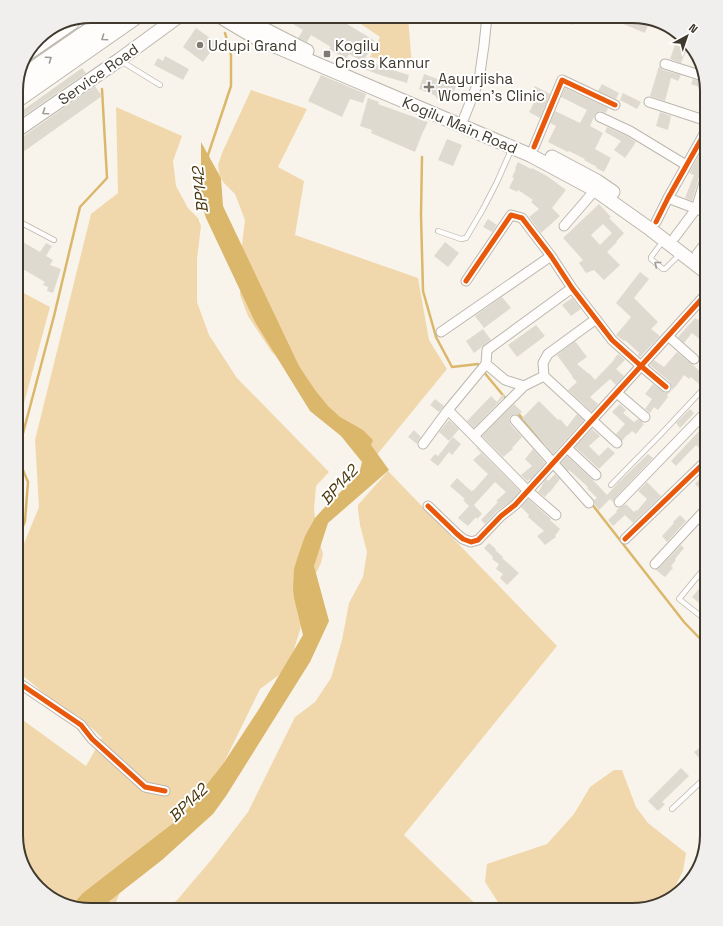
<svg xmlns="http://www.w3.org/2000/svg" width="723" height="926" font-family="'Space Grotesk',sans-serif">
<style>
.green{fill:#f1d8ac}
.water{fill:#dbb76c}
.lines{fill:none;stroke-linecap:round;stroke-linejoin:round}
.stream{stroke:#dbb76c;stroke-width:2.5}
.building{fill:#dfdad0;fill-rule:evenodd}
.lane-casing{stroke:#bcb7ae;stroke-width:6}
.street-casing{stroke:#bcb7ae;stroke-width:11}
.secondary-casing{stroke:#bcb7ae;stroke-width:15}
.highway-casing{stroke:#bcb7ae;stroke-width:18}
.lane{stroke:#fefdfc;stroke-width:4.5}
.street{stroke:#fefdfc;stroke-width:9}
.secondary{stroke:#fefdfc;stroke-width:13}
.highway{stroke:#fefdfc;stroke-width:16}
.cycleway-casing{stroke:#fff;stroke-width:8}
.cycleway{stroke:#e8590c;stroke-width:5}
.oneway{stroke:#9e9b95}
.poi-dot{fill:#807a70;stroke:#fff;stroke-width:1.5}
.labels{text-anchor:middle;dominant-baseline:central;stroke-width:4;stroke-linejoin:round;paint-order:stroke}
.poi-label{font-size:15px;fill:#3f392e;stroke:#fff;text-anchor:start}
.street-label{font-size:15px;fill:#3f392e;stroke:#fff}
.water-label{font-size:16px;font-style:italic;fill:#4b370c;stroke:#fff}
.rim{fill:none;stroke:#3f392e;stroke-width:2}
</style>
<rect width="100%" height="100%" fill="#f9f4eb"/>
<path class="green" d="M349 16H409L408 17 412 65 370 57 380 37Z
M251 90 307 109 278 167 304 181 295 235 418 278 429 340 447 369 375 457 271 351 248 316 240 295V261L245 220 235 194 223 182 219 173 218 165 222 153Z
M116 107 182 136 173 161 176 186 188 208 198 218 201 226 197 259V302L209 335 237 378 329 472 316 486 314 509 317 534 323 554 321 563 308 589 300 630 291 659 283 672 260 689 211 789 120 892 113 910H90L54 900 28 877 16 835V715L86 766 102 738 95 731 79 717 52 700 16 670V563L39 507 35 440 91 214 118 193Z
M16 289 50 307 16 433Z
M388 471 557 646 404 835 482 910H166L178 899 212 859 248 812 295 717 315 702 331 678 342 640 349 603 363 577 367 552 360 525 358 509V505Z
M614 770H622L636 807 648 823 686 853 683 871 674 889 662 901 633 910H503L485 882 487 864 547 844 574 814 590 787Z"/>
<path class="water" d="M201 142 221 178 223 206 299 366 315 390 328 406 340 417 363 430 373 440 371 445 389 470 328 523 314 566 329 621 310 662 226 796 213 814 162 860 107 903 100 910H90L72 905 83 893 181 817 223 764 259 709 303 635 294 598 293 589 294 569 299 553 305 536 315 518 323 509 359 474 362 462 341 436 310 411 255 322 206 218 201 202Z"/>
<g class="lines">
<path class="stream" d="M208 157V155L231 86V55L225 33
M422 157 421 215 423 291 436 337 452 367 478 364 480 368
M483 371 507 400
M518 413 543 445
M591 503 684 622 707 646
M16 544 25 521 28 482 17 456 54 316 80 207 107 178 102 89"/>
</g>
<path class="building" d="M268 16H345L342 21 375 41 363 62 349 54 346 59 329 49 331 47 311 35 307 42 298 38 303 30 285 19 282 24Z
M553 16H576L572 25Z
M604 16H637L650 20 645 33Z
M196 28 217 43 203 62 183 47Z
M675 45 687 49 681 63 670 59Z
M165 56 189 69 183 80 154 65 158 58 163 61Z
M365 59 386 68 409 75 407 83 377 74 362 68Z
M659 66 663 70 681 75 678 81 671 78 665 101 650 96Z
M82 68 86 73 16 121V115Z
M424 74 456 86 450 103 436 98V96L419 89Z
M321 75 366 94 363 103 350 99 342 117 308 101Z
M693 79 704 82 707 90 691 84Z
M602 84 619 93 616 99 598 91Z
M95 86 102 96 16 157V139L21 138Z
M535 86 550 94 540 118 529 112 536 99 530 95Z
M565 88 608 108 606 113 600 111 596 112 590 126 603 133 595 149 611 158 604 172 596 168 597 167 584 160 585 159 569 151 568 152 548 142 556 126 550 123 555 111 580 123 587 110 561 97Z
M623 93 641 102 637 109 620 100Z
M368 98 379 102 378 104 428 122 422 134 415 152 371 133 372 130 360 126Z
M660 112 671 116 668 130 656 126Z
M607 127 627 136 636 142 625 158 614 150 621 141 605 132Z
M447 139 462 145 453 166 438 160Z
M707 141V167L703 168 701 171 692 201 685 198 694 175 689 173Z
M518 162 531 169 532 168 547 176 566 190 562 195 552 208 560 216 541 233 529 217 539 209 531 202 533 200 518 190 517 192 509 188 514 178 512 177 516 169 515 168Z
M599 204 611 217 609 218 624 233 616 242H617L607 252 620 265 604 280 594 270 586 273 579 263 583 260 563 238ZM603 224 612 233 600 245 591 235Z
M488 219 497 225 492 232 483 227Z
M16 238 40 252 46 243 52 246 46 256 53 260 50 265 61 269 53 293 47 291 48 287 43 285 45 282 16 265Z
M445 242 459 253 448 267 434 256Z
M640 272 649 279 634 298 658 322 651 329 660 336 640 357 638 355 639 353 625 340 624 341 616 335 631 317 616 303Z
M502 297 511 308 484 328 475 316Z
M572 298 581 309 571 316 562 305Z
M707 311V343L703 340 702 341 692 333 684 343 678 337 695 318 698 320Z
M536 325 545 336 517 357 508 345Z
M483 329 491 340 474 353 466 341Z
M575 341 587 357 577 364 589 374V373L595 380 614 360V359L618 354 625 360 616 369 624 376 616 385 610 379 590 397 598 404 592 412 568 390 577 382 572 377H573L557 355Z
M677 352 693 365 707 378V381L705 382 701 386 691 377 689 379 684 375 677 385 667 395 668 397 658 410 654 407 650 413 645 409 652 399 645 394 653 384 665 393 671 391 672 388 670 382 650 365 654 360 664 367Z
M503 394 505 396 474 428 467 421 491 396 497 402Z
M435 399 444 406 439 412 430 405Z
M539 401 558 420 560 419 567 427 577 414 584 420 553 454 522 418Z
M514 404 522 412 518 415 514 414 511 416 509 418 510 424 522 437 512 448 513 449 503 457 482 436Z
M620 404 626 410 623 413 634 422 638 419 643 422 642 423 644 424 636 434 632 431 628 435H627L622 441 616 434 625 424 612 412Z
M690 409 694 413 685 423 680 428 676 423Z
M449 420 459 429 449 441 439 432Z
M592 429 600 436 589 446 599 456 608 447 615 453 599 469 575 447Z
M414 430 421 437 418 441 417 444 408 437Z
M700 430 707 436V454H706L696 445 676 466 671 461Z
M453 437 461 444 452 455 449 452 438 466 430 460 435 454 438 456Z
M476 448H477L520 491 510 502 497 511 485 524 481 520 498 502 496 501 506 492 495 482 474 505 482 514 477 519 476 517 468 526 458 518 469 506 463 500 465 499 450 486 457 478 471 491 473 490V491L488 474 473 460 481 453Z
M533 449 545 463 532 478 527 481 521 475 532 466 525 459Z
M648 454 653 458 615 498 613 502 610 499 599 510 595 505 594 500 597 498 587 488 588 487 569 470 568 471 561 463 567 456 593 480 607 495 619 482Z
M555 474 560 479 550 492H549L545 497 538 492 542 486V485L546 479 548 481Z
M702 476 707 480V495L695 484Z
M647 482 661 496 633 523 625 515 613 526 608 520 617 512 616 511 619 508 623 506 626 504 634 512 636 510 637 511 647 499 638 491Z
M528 499 551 519 550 520 560 529 555 536 556 537 545 545 537 536 544 531 528 517 529 515 521 507Z
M680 515 686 521 667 542 662 536 674 523 673 522Z
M489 543 496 549 495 550 503 557 502 558 519 573 507 585 500 578 503 574 496 569 499 564 492 559 493 557 484 548Z
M681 545 684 548 675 559 676 560 671 566 673 568 665 577 656 570 659 568Z
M707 579V610L692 597Z
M707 742V768L694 752Z
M681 768 689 776 662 802 665 804 658 811 648 801Z"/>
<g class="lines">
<defs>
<path id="lane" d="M121 61 160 85
M16 220 54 240
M438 231 461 239 466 238 483 209 497 182 512 148
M663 241 651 257V259L663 269H665L680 254
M611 485 661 434 707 385
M707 621 679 599 707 565
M672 809 707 776"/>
<path id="street" d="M665 64 703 76
M649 102 707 121
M600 117 630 131 686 165
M464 118 479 80 484 45 487 16
M534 147 562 80 615 105
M668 198 707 213
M656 222 668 198 703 136 707 126
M564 226 595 190
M675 237 696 209 707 173
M697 254 707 241
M466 281 511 215 522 218 551 256 572 288 612 340 641 366 666 387
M441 332 551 256
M668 336 694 359
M486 364 505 380 524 386
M544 376 617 443
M617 393 645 417
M448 410 528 491 556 515
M515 420 589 503
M474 436 524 386 544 376 543 363 548 354 596 319
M423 444 448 410 486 364 487 350 572 288
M567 448 596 475
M619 502 707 411
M428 506 457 534 463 539 471 542 478 540 501 516 515 505 707 293
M625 539 707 460
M655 564 707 508
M16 681 81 725 92 739 145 787 165 791"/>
<path id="secondary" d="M219 16 256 38 530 155 595 190 650 229 707 273
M241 16 260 27 307 51
M27 54 72 23
M16 131 119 60 179 16
M552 157 597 181 613 192"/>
<path id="highway" d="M17 81 111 16
M16 100 136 16"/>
</defs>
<use href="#lane" class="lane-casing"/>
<use href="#street" class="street-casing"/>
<use href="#secondary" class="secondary-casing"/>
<use href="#highway" class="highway-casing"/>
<use href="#lane" class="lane"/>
<use href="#street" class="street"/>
<use href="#secondary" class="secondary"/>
<use href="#highway" class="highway"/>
<defs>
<path id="cycleway" d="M534 147 562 80 615 105
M656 222 668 198 703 136 707 126
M466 281 511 215 522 218 551 256 572 288 612 340 641 366 666 387
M428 506 457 534 463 539 471 542 478 540 501 516 515 505 707 293
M625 539 707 460
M16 681 81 725 92 739 145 787 165 791"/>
</defs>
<use href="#cycleway" class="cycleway-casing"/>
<use href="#cycleway" class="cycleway"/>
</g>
<defs><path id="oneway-chevron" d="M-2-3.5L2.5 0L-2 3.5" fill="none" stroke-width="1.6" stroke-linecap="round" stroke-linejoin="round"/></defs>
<g class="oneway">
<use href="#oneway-chevron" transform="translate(104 38) rotate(145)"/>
<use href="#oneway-chevron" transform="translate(49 59) rotate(-35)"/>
<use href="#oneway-chevron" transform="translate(45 112) rotate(145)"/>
<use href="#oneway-chevron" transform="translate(657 264) rotate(-141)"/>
</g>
<g class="poi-dot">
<circle cx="200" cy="45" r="4"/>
<rect x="323" y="50" width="8" height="8" rx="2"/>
<path d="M427 81h4v4h4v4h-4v4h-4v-4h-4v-4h4z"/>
</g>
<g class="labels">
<g class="poi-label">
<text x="208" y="45">Udupi Grand</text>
<text x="335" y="45">Kogilu<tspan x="335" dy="17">Cross Kannur</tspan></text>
<text x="438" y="78">Aayurjisha<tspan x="438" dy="17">Women's Clinic</tspan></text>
</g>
<g class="street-label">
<text transform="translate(98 74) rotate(-35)">Service Road</text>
<text transform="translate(460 125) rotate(23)">Kogilu Main Road</text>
</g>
<g class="water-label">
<text transform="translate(200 190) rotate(-96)">BP142</text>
<text transform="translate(339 485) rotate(-48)">BP142</text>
<text transform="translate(188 803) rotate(-44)">BP142</text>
</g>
</g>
<path d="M0 0H723V926H0ZM91 23H632A68 68 0 0 1 700 91V835A68 68 0 0 1 632 903H91A68 68 0 0 1 23 835V91A68 68 0 0 1 91 23Z" fill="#f0efee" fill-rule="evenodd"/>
<path class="rim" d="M91 23H632A68 68 0 0 1 700 91V835A68 68 0 0 1 632 903H91A68 68 0 0 1 23 835V91A68 68 0 0 1 91 23Z"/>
<g transform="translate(687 36) rotate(40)" stroke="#ffffff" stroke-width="3" paint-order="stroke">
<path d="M0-3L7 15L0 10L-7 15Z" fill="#3f392e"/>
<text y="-6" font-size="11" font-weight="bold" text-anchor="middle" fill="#3f392e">N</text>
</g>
</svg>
